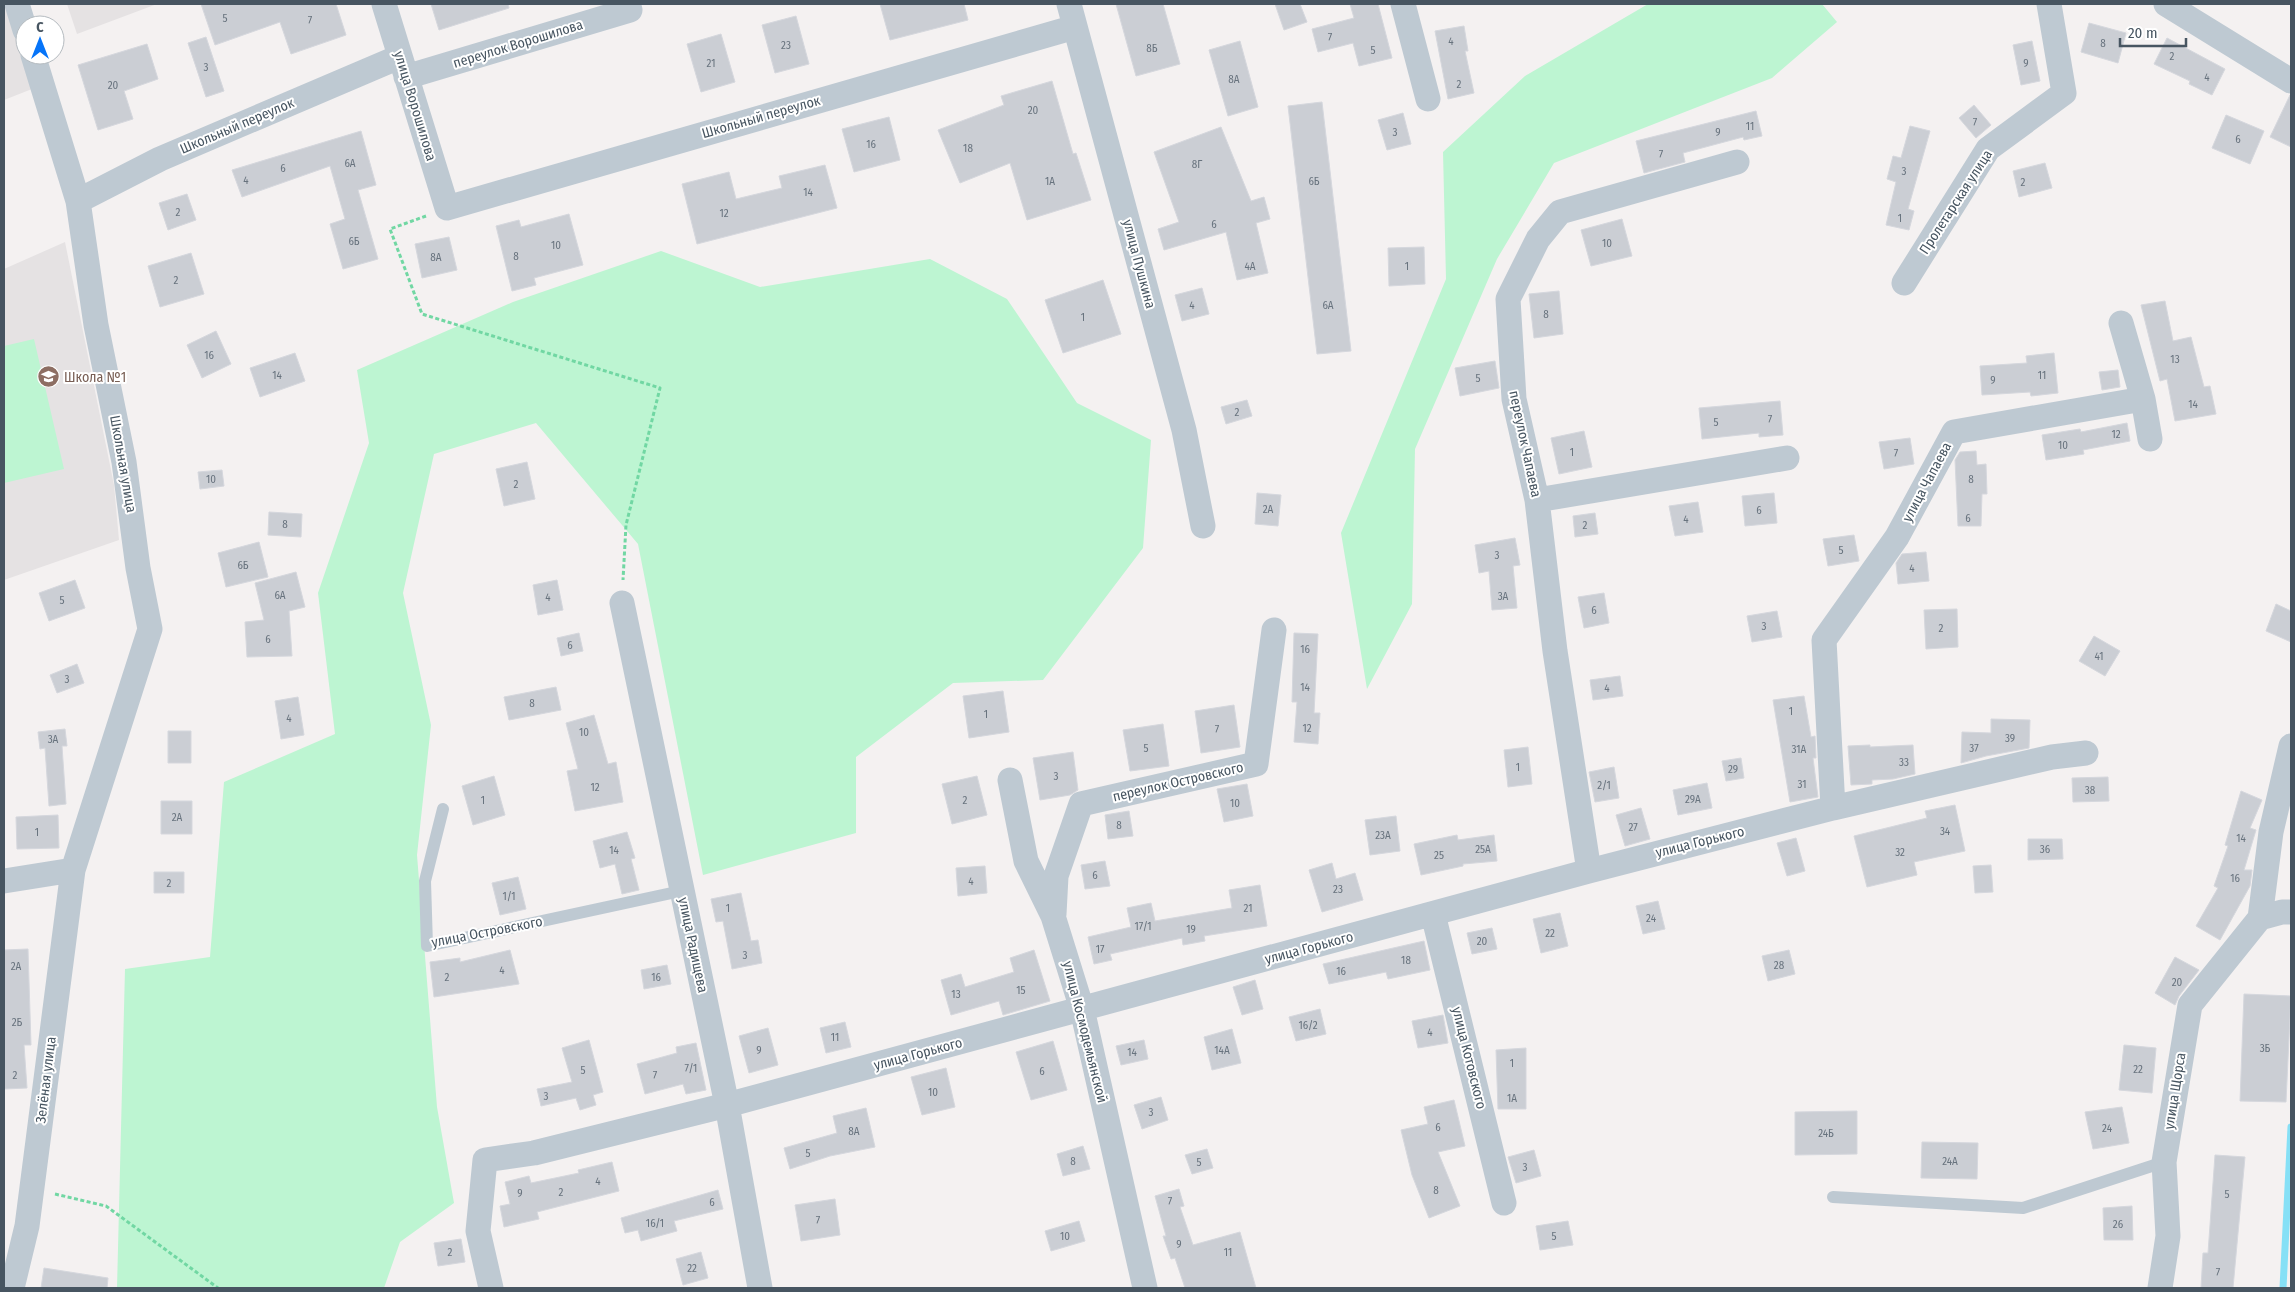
<svg xmlns="http://www.w3.org/2000/svg" width="2295" height="1292" font-family="'Fira Sans Condensed',sans-serif">
<style>
.education{fill:#e5e2e3}
.green{fill:#bdf5d2}
.lines{fill:none;stroke-linecap:round;stroke-linejoin:round}
.stream{stroke:#86e0f6;stroke-width:7}
.building{fill:#cbced4;stroke:#d5d7dd}
.path{stroke:#71d7a3;stroke-width:3;stroke-dasharray:4 2.5;stroke-linecap:butt}
.lane{stroke:#bec9d2;stroke-width:12}
.street{stroke:#bec9d2;stroke-width:25}
.labels{text-anchor:middle;dominant-baseline:central;stroke-width:4;stroke-linejoin:round;paint-order:stroke}
.number-label{font-size:11px;fill:#68737e}
.street-label{font-size:14px;fill:#475561;stroke:#fff}
.education-label{font-size:14px;fill:#785e54;stroke:#fff;text-anchor:start}
</style>
<rect width="100%" height="100%" fill="#f4f1f1"/>
<path class="education" d="M4 4H8L32 89 4 100Z
M67 4H157L77 34Z
M65 242 114 485 119 540 4 580V269Z"/>
<path class="green" d="M1648 4H1822L1837 22 1772 78 1554 163 1497 259 1415 449 1412 604 1367 689 1341 533 1446 279 1443 152 1525 76Z
M661 251 760 287 930 259 1007 299 1077 403 1151 440 1143 548 1043 680 953 683 856 757V833L703 875 638 544 536 423 434 454 403 593 431 725 417 855 437 1107 454 1203 400 1242 384 1288H117L125 969 210 957 224 782 335 734 318 593 369 443 357 370 513 302Z
M34 339 64 469 4 483V346Z"/>
<g class="lines">
<path class="stream" d="M2283 1288 2291 1127"/>
</g>
<path class="building" d="M201 4H336L346 35 291 54 280 22 215 45Z
M431 4H508L509 8 439 30Z
M880 4H964L968 20 890 40Z
M1116 4H1163L1180 64 1136 76Z
M1275 4H1300L1307 22 1284 30Z
M1350 4H1378L1392 58 1359 66 1353 43 1318 52 1312 29 1354 18Z
M796 16 809 64 775 73 762 25Z
M2089 23 2126 33 2118 63 2081 52Z
M1464 26 1468 51H1465L1474 93 1448 99 1435 31Z
M721 34 735 82 701 92 687 44Z
M206 37 224 91 206 97 188 43Z
M2167 38 2225 69 2212 95 2189 84 2190 81 2154 64Z
M1240 41 1258 107 1228 116 1209 50Z
M2032 41 2040 81 2021 85 2013 45Z
M147 44 158 79 124 91 133 119 98 130 78 65Z
M1052 81 1073 154 1076 153 1091 200 1027 220 1010 163 960 183 938 130 1004 105 1001 96Z
M2290 95H2291V147L2270 137Z
M1322 102 1351 351 1317 354 1288 106Z
M1974 105 1991 125 1976 138 1959 118Z
M1756 111 1762 136 1744 140 1743 137 1683 153 1685 162 1644 173 1636 141Z
M1403 113 1411 144 1387 150 1378 120Z
M2226 115 2264 131 2250 164 2212 148Z
M889 117 900 160 854 172 842 129Z
M1910 126 1930 131 1908 209 1914 211 1909 230 1886 225 1896 182 1887 179 1893 156 1901 158Z
M1221 127 1251 201 1264 197 1270 219 1256 223 1268 273 1237 280 1226 232 1164 250 1158 229 1179 222 1154 152Z
M361 131 376 185 358 190 378 259 343 269 330 224 345 219 330 166 242 197 232 170Z
M2045 163 2052 188 2019 197 2013 171Z
M825 165 837 208 697 244 682 184 729 172 736 199 782 188 779 176Z
M187 194 196 220 168 230 159 203Z
M569 214 583 265 534 278 536 285 512 291 496 226 519 220 521 227Z
M1622 219 1632 256 1591 266 1581 230Z
M449 237 457 270 422 278 415 244Z
M1424 247 1425 284 1389 286 1388 248Z
M191 253 204 294 160 307 148 266Z
M1103 280 1121 334 1063 353 1045 300Z
M1202 288 1209 314 1182 321 1175 295Z
M1559 291 1563 334 1534 338 1529 294Z
M2165 301 2173 341 2191 337 2204 387 2210 386 2216 414 2175 421 2167 379 2160 381 2141 305Z
M216 331 231 364 202 378 187 345Z
M295 353 305 381 260 397 250 368Z
M2054 353 2058 393 2031 396 2030 392 1982 395 1980 366 2027 363 2026 356Z
M1495 361 1499 388 1460 396 1455 368Z
M2118 370 2120 387 2102 390 2099 372Z
M1247 400 1252 416 1226 424 1221 407Z
M1780 401 1783 435 1759 437V433L1702 439 1699 408Z
M2127 423 2130 441 2083 450 2084 454 2046 460 2042 435 2080 429 2081 432Z
M1584 431 1592 467 1559 474 1551 438Z
M1910 438 1914 464 1884 469 1879 442Z
M1976 451 1977 465 1986 464 1987 494H1982L1981 526H1958L1955 460 1960 452Z
M527 462 535 499 504 506 496 469Z
M222 470 224 486 200 489 198 472Z
M1257 493 1281 495 1278 526 1255 524Z
M1774 493 1777 523 1745 526 1742 496Z
M1698 502 1703 532 1675 536 1669 506Z
M269 512 302 514 301 537 268 535Z
M1595 513 1598 534 1575 537 1573 516Z
M1854 535 1859 561 1828 566 1823 539Z
M1515 538 1520 565 1513 566 1517 608 1492 610 1489 571 1479 573 1475 545Z
M259 542 268 577 226 587 218 553Z
M1926 552 1929 581 1898 584 1896 563 1902 554Z
M296 572 305 607 289 611 292 656 247 657 245 622 264 620 255 583Z
M75 580 85 608 49 621 39 593Z
M557 580 563 610 538 615 533 585Z
M1604 593 1609 623 1584 628 1578 597Z
M2276 604 2291 611V642L2266 631Z
M1957 609 1958 647 1926 649 1924 610Z
M1777 611 1782 637 1752 642 1747 616Z
M579 633 583 651 561 656 557 638Z
M1294 633 1318 634 1314 713H1320L1318 744 1294 742 1297 702H1292Z
M2094 636 2120 651 2105 676 2079 661Z
M77 664 84 683 57 693 50 675Z
M1620 676 1623 696 1593 700 1590 680Z
M556 687 561 710 509 720 504 697Z
M1003 691 1009 732 969 738 963 696Z
M1804 696 1811 737 1815 736 1816 758H1813L1818 797 1790 802 1773 700Z
M298 697 304 735 281 739 275 701Z
M1234 705 1240 747 1201 753 1195 711Z
M594 715 608 764 616 762 623 802 575 811 567 771 578 769 566 723Z
M1991 719 2030 720 2029 748 1986 756 1961 763 1962 732 1991 733Z
M1163 724 1169 766 1130 771 1123 730Z
M65 729 67 746H62L66 804 49 806 45 748 40 749 38 732Z
M168 731H191V763H168Z
M1870 745V747L1913 745 1915 774 1893 779 1872 780V784L1851 785 1848 746Z
M1528 747 1532 784 1508 787 1504 750Z
M1073 752 1078 790 1070 795 1040 800 1033 758Z
M1741 758 1744 778 1726 781 1722 761Z
M1614 767 1619 798 1595 802 1589 772Z
M494 776 505 815 473 825 462 786Z
M977 776 987 815 952 824 942 784Z
M2108 777 2109 801 2073 802 2072 778Z
M1707 783 1712 808 1678 815 1673 790Z
M1247 784 1253 816 1224 822 1217 789Z
M2241 791 2262 800 2250 828 2256 830 2244 870H2252L2250 886 2220 940 2196 926 2218 888 2214 886 2228 846 2225 845Z
M161 801H192V834H161Z
M1955 805 1965 851 1914 862 1917 875 1867 887 1854 836 1927 818 1925 811Z
M1641 808 1650 839 1625 846 1616 815Z
M1129 811 1133 836 1108 839 1105 815Z
M58 815 59 848 17 849 16 817Z
M1396 816 1400 851 1370 855 1365 820Z
M627 832 635 858 631 859 639 890 622 894 615 864 600 868 593 841Z
M1457 835 1458 840 1494 835 1497 861 1463 864V866L1421 875 1414 844Z
M1796 838 1805 871 1787 876 1777 843Z
M2028 839H2062L2063 859 2028 860Z
M1105 861 1110 886 1085 889 1081 865Z
M1332 863 1336 879 1355 873 1363 900 1322 912 1309 870Z
M1991 865 1993 892 1975 893 1973 866Z
M985 866 987 893 958 896 956 868Z
M154 872H184V893H154Z
M518 877 526 909 500 915 492 883Z
M1260 885 1267 926 1204 936 1205 941 1183 945 1182 938 1110 954 1112 960 1094 964 1088 937 1131 927 1127 908 1151 903 1155 921 1232 908 1229 890Z
M741 893 751 941 758 940 762 963 732 969 723 921 716 922 711 899Z
M1658 901 1665 929 1643 934 1636 906Z
M1560 913 1568 946 1541 953 1533 919Z
M1492 928 1497 949 1472 954 1467 933Z
M1424 941 1430 970 1388 979 1386 972 1329 984 1323 964Z
M28 949 31 1045H24L27 1088 4 1089V950Z
M510 950 519 984 434 997 430 962 460 958V962Z
M1034 950 1050 1001 1003 1015 999 1001 951 1015 941 980 961 974 965 987 1014 972 1010 958Z
M1789 950 1795 974 1768 981 1762 956Z
M2175 957 2199 970 2179 996 2175 1005 2155 993Z
M667 965 671 984 644 989 641 970Z
M1255 980 1263 1009 1242 1015 1233 987Z
M2244 994 2291 996 2286 1102 2240 1101Z
M1320 1009 1326 1034 1296 1041 1289 1017Z
M1443 1015 1448 1043 1418 1048 1412 1021Z
M845 1022 851 1047 826 1053 820 1028Z
M768 1028 778 1065 749 1073 739 1036Z
M1232 1029 1241 1063 1212 1070 1204 1037Z
M589 1040 603 1092 593 1095 596 1105 580 1110 576 1098 541 1106 537 1089 572 1082 562 1048Z
M1144 1040 1148 1059 1121 1065 1116 1046Z
M1053 1041 1067 1090 1031 1100 1016 1052Z
M696 1043 706 1090 686 1094 683 1084 645 1094 637 1064 677 1053 676 1047Z
M2124 1045 2156 1048 2152 1093 2119 1090Z
M1526 1048V1109H1498L1496 1050Z
M946 1068 955 1107 922 1115 911 1077Z
M1161 1097 1168 1120 1142 1129 1134 1105Z
M1454 1100 1465 1146 1438 1152 1460 1206 1429 1218 1412 1175 1401 1130 1428 1124 1424 1107Z
M2122 1107 2129 1143 2093 1149 2085 1112Z
M866 1108 875 1147 830 1156 790 1169 784 1148 837 1133 833 1116Z
M1857 1111V1154L1795 1155V1112Z
M1922 1142 1978 1143 1977 1179 1921 1178Z
M1083 1146 1090 1169 1063 1176 1057 1154Z
M1207 1149 1213 1168 1192 1174 1185 1155Z
M1534 1150 1541 1176 1516 1183 1508 1157Z
M2215 1155 2245 1157 2233 1288H2201L2203 1253H2208Z
M612 1162 619 1191 537 1212 539 1219 504 1227 500 1206 510 1204 505 1182 529 1176 531 1183 579 1173 578 1170Z
M1179 1189 1184 1206 1180 1207 1193 1245 1240 1232 1256 1288H1185L1175 1258 1171 1259 1163 1236H1166L1155 1196Z
M718 1190 723 1209 674 1221 677 1231 641 1241 638 1230 625 1233 621 1218Z
M835 1199 840 1235 801 1241 795 1205Z
M2132 1206 2133 1240H2104L2103 1208Z
M1079 1221 1085 1241 1051 1251 1045 1231Z
M1568 1221 1573 1245 1540 1250 1536 1226Z
M461 1239 465 1262 438 1266 434 1243Z
M701 1252 708 1278 683 1285 676 1259Z
M44 1268 108 1278 107 1288H41Z"/>
<g class="lines">
<path class="path" d="M426 216 390 229 422 314 660 388 626 525 623 580
M55 1194 106 1206 218 1288"/>
<path class="lane" d="M443 809 425 881 427 946 681 891
M1833 1197 2023 1208 2164 1162"/>
<path class="street" d="M17 4 25 30
M384 4 447 208 1075 27
M1069 4 1184 430 1203 526
M1403 4 1428 99
M2166 4 2291 81
M406 77 630 10 628 4
M78 201 160 159 399 57
M1904 283 1988 149 2064 93 2049 4
M2121 323 2143 399 2150 439
M1537 500 1787 458
M622 603 727 1105 760 1288
M1010 780 1026 861 1053 916 1082 1009 1145 1288
M1833 808 1824 640 1897 537 1954 432 2143 399
M1589 871 1555 651 1537 500 1514 399 1508 299 1538 239 1560 212 1737 162
M4 881 73 870
M1054 914 1056 876 1081 804 1256 764 1274 630
M1433 914 1504 1203
M2260 918 2271 832 2291 746
M12 1288 27 1226 73 870 150 629 138 568 124 462 96 325 78 201 33 55
M491 1288 478 1231 485 1160 534 1153 727 1105 1589 871 1833 808 2052 757 2086 753
M2160 1288 2168 1236 2164 1162 2190 1005 2260 918 2282 912H2291"/>
</g>
<defs>
<symbol id="school-disc" viewBox="-11 -11 22 22"><circle r="9.5" fill="#8d6e63" stroke="#fff"/><path d="M0-5L7-2L0 1L-7-2ZM-4 1L0 2.5L4 1V4Q0 6-4 4Z" fill="#fff"/></symbol>
</defs>
<g fill-rule="evenodd">
<use href="#school-disc" x="36" y="364" width="25" height="25"/>
</g>
<g class="labels">
<g class="number-label">
<text x="225" y="18">5</text>
<text x="310" y="20">7</text>
<text x="1330" y="37">7</text>
<text x="1451" y="41">4</text>
<text x="2103" y="43">8</text>
<text x="786" y="45">23</text>
<text x="1152" y="48">8Б</text>
<text x="1373" y="50">5</text>
<text x="2172" y="56">2</text>
<text x="711" y="63">21</text>
<text x="2026" y="63">9</text>
<text x="206" y="67">3</text>
<text x="2207" y="77">4</text>
<text x="1234" y="79">8А</text>
<text x="1459" y="84">2</text>
<text x="113" y="85">20</text>
<text x="1033" y="110">20</text>
<text x="1975" y="122">7</text>
<text x="1750" y="126">11</text>
<text x="1395" y="132">3</text>
<text x="1718" y="132">9</text>
<text x="2238" y="139">6</text>
<text x="871" y="144">16</text>
<text x="968" y="148">18</text>
<text x="1661" y="154">7</text>
<text x="350" y="163">6А</text>
<text x="1197" y="164">8Г</text>
<text x="283" y="168">6</text>
<text x="1904" y="171">3</text>
<text x="246" y="180">4</text>
<text x="1050" y="181">1А</text>
<text x="1314" y="181">6Б</text>
<text x="2023" y="182">2</text>
<text x="808" y="192">14</text>
<text x="178" y="212">2</text>
<text x="724" y="213">12</text>
<text x="1900" y="218">1</text>
<text x="1214" y="224">6</text>
<text x="354" y="241">6Б</text>
<text x="1607" y="243">10</text>
<text x="556" y="245">10</text>
<text x="516" y="256">8</text>
<text x="436" y="257">8А</text>
<text x="1250" y="266">4А</text>
<text x="1407" y="266">1</text>
<text x="176" y="280">2</text>
<text x="1192" y="305">4</text>
<text x="1328" y="305">6А</text>
<text x="1546" y="314">8</text>
<text x="1083" y="317">1</text>
<text x="209" y="355">16</text>
<text x="2175" y="359">13</text>
<text x="277" y="375">14</text>
<text x="2042" y="375">11</text>
<text x="1478" y="378">5</text>
<text x="1993" y="380">9</text>
<text x="2193" y="404">14</text>
<text x="1237" y="412">2</text>
<text x="1770" y="419">7</text>
<text x="1716" y="422">5</text>
<text x="2116" y="434">12</text>
<text x="2063" y="445">10</text>
<text x="1572" y="452">1</text>
<text x="1896" y="453">7</text>
<text x="211" y="479">10</text>
<text x="1971" y="479">8</text>
<text x="516" y="484">2</text>
<text x="1268" y="509">2А</text>
<text x="1759" y="510">6</text>
<text x="1968" y="518">6</text>
<text x="1686" y="519">4</text>
<text x="285" y="524">8</text>
<text x="1585" y="525">2</text>
<text x="1841" y="550">5</text>
<text x="1497" y="555">3</text>
<text x="243" y="565">6Б</text>
<text x="1912" y="568">4</text>
<text x="280" y="595">6А</text>
<text x="1503" y="596">3А</text>
<text x="548" y="597">4</text>
<text x="62" y="600">5</text>
<text x="1594" y="610">6</text>
<text x="1764" y="626">3</text>
<text x="1941" y="628">2</text>
<text x="268" y="639">6</text>
<text x="570" y="645">6</text>
<text x="1305" y="649">16</text>
<text x="2099" y="656">41</text>
<text x="67" y="679">3</text>
<text x="1305" y="687">14</text>
<text x="1607" y="688">4</text>
<text x="532" y="703">8</text>
<text x="1791" y="711">1</text>
<text x="986" y="714">1</text>
<text x="289" y="718">4</text>
<text x="1307" y="728">12</text>
<text x="1217" y="729">7</text>
<text x="584" y="732">10</text>
<text x="2010" y="738">39</text>
<text x="53" y="739">3А</text>
<text x="1146" y="748">5</text>
<text x="1974" y="748">37</text>
<text x="1799" y="749">31А</text>
<text x="1904" y="762">33</text>
<text x="1518" y="767">1</text>
<text x="1733" y="769">29</text>
<text x="1056" y="776">3</text>
<text x="1802" y="784">31</text>
<text x="1604" y="785">2/1</text>
<text x="595" y="787">12</text>
<text x="2090" y="790">38</text>
<text x="1693" y="799">29А</text>
<text x="483" y="800">1</text>
<text x="965" y="800">2</text>
<text x="1235" y="803">10</text>
<text x="177" y="817">2А</text>
<text x="1119" y="825">8</text>
<text x="1633" y="827">27</text>
<text x="1945" y="831">34</text>
<text x="37" y="832">1</text>
<text x="1383" y="835">23А</text>
<text x="2241" y="838">14</text>
<text x="1483" y="849">25А</text>
<text x="2045" y="849">36</text>
<text x="614" y="850">14</text>
<text x="1900" y="852">32</text>
<text x="1439" y="855">25</text>
<text x="1095" y="875">6</text>
<text x="2235" y="878">16</text>
<text x="971" y="881">4</text>
<text x="169" y="883">2</text>
<text x="1338" y="889">23</text>
<text x="509" y="896">1/1</text>
<text x="728" y="908">1</text>
<text x="1248" y="908">21</text>
<text x="1651" y="918">24</text>
<text x="1143" y="926">17/1</text>
<text x="1191" y="929">19</text>
<text x="1550" y="933">22</text>
<text x="1482" y="941">20</text>
<text x="1100" y="949">17</text>
<text x="745" y="955">3</text>
<text x="1406" y="960">18</text>
<text x="1779" y="965">28</text>
<text x="16" y="966">2А</text>
<text x="502" y="970">4</text>
<text x="1341" y="971">16</text>
<text x="447" y="977">2</text>
<text x="656" y="977">16</text>
<text x="2177" y="982">20</text>
<text x="1021" y="990">15</text>
<text x="956" y="994">13</text>
<text x="17" y="1022">2Б</text>
<text x="1308" y="1025">16/2</text>
<text x="1430" y="1032">4</text>
<text x="835" y="1037">11</text>
<text x="2265" y="1048">3Б</text>
<text x="759" y="1050">9</text>
<text x="1222" y="1050">14А</text>
<text x="1132" y="1052">14</text>
<text x="1512" y="1063">1</text>
<text x="691" y="1068">7/1</text>
<text x="2138" y="1069">22</text>
<text x="583" y="1070">5</text>
<text x="1042" y="1071">6</text>
<text x="15" y="1075">2</text>
<text x="655" y="1075">7</text>
<text x="933" y="1092">10</text>
<text x="546" y="1096">3</text>
<text x="1512" y="1098">1А</text>
<text x="1151" y="1112">3</text>
<text x="1438" y="1127">6</text>
<text x="2107" y="1128">24</text>
<text x="854" y="1131">8А</text>
<text x="1826" y="1133">24Б</text>
<text x="808" y="1153">5</text>
<text x="1073" y="1161">8</text>
<text x="1950" y="1161">24А</text>
<text x="1199" y="1162">5</text>
<text x="1525" y="1167">3</text>
<text x="598" y="1181">4</text>
<text x="1436" y="1190">8</text>
<text x="561" y="1192">2</text>
<text x="520" y="1193">9</text>
<text x="2227" y="1194">5</text>
<text x="1170" y="1201">7</text>
<text x="712" y="1202">6</text>
<text x="818" y="1220">7</text>
<text x="655" y="1223">16/1</text>
<text x="2118" y="1224">26</text>
<text x="1065" y="1236">10</text>
<text x="1554" y="1236">5</text>
<text x="1179" y="1244">9</text>
<text x="450" y="1252">2</text>
<text x="1228" y="1252">11</text>
<text x="692" y="1268">22</text>
<text x="2218" y="1272">7</text>
</g>
<g class="street-label">
<text transform="translate(518 44) rotate(-17)">переулок Ворошилова</text>
<text transform="translate(415 106) rotate(73)">улица Ворошилова</text>
<text transform="translate(761 117) rotate(-16)">Школьный переулок</text>
<text transform="translate(237 126) rotate(-23)">Школьный переулок</text>
<text transform="translate(1956 202) rotate(-57)">Пролетарская улица</text>
<text transform="translate(1139 264) rotate(75)">улица Пушкина</text>
<text transform="translate(1525 444) rotate(78)">переулок Чапаева</text>
<text transform="translate(123 464) rotate(80)">Школьная улица</text>
<text transform="translate(1927 482) rotate(-62)">улица Чапаева</text>
<text transform="translate(1178 782) rotate(-13)">переулок Островского</text>
<text transform="translate(1700 842) rotate(-14)">улица Горького</text>
<text transform="translate(487 932) rotate(-11)">улица Островского</text>
<text transform="translate(693 945) rotate(78)">улица Радищева</text>
<text transform="translate(1309 948) rotate(-15)">улица Горького</text>
<text transform="translate(1085 1032) rotate(76)">улица Космодемьянской</text>
<text transform="translate(918 1054) rotate(-15)">улица Горького</text>
<text transform="translate(1469 1058) rotate(76)">улица Котовского</text>
<text transform="translate(46 1080) rotate(-83)">Зелёная улица</text>
<text transform="translate(2175 1091) rotate(-81)">улица Щорса</text>
</g>
<g class="education-label">
<text x="64" y="377">Школа №1</text>
</g>
</g>
<rect width="2295" height="1292" fill="none" stroke="#475561" stroke-width="10"/>
<g transform="translate(40 40)"><circle r="24" fill="#ffffff" stroke="#b5bbc0"/>
<path d="M0-4L9 19L0 12L-9 19Z" fill="#0674f9"/>
<text y="-8" font-size="14" font-weight="bold" text-anchor="middle" fill="#475561">С</text>
</g>
<path d="M2120 38v8h66v-8" fill="none" stroke="#475561" stroke-width="2.5"/>
<text x="2128" y="38" font-size="15" fill="#475561" stroke="#ffffff" stroke-width="4" paint-order="stroke">20 m</text>
</svg>
